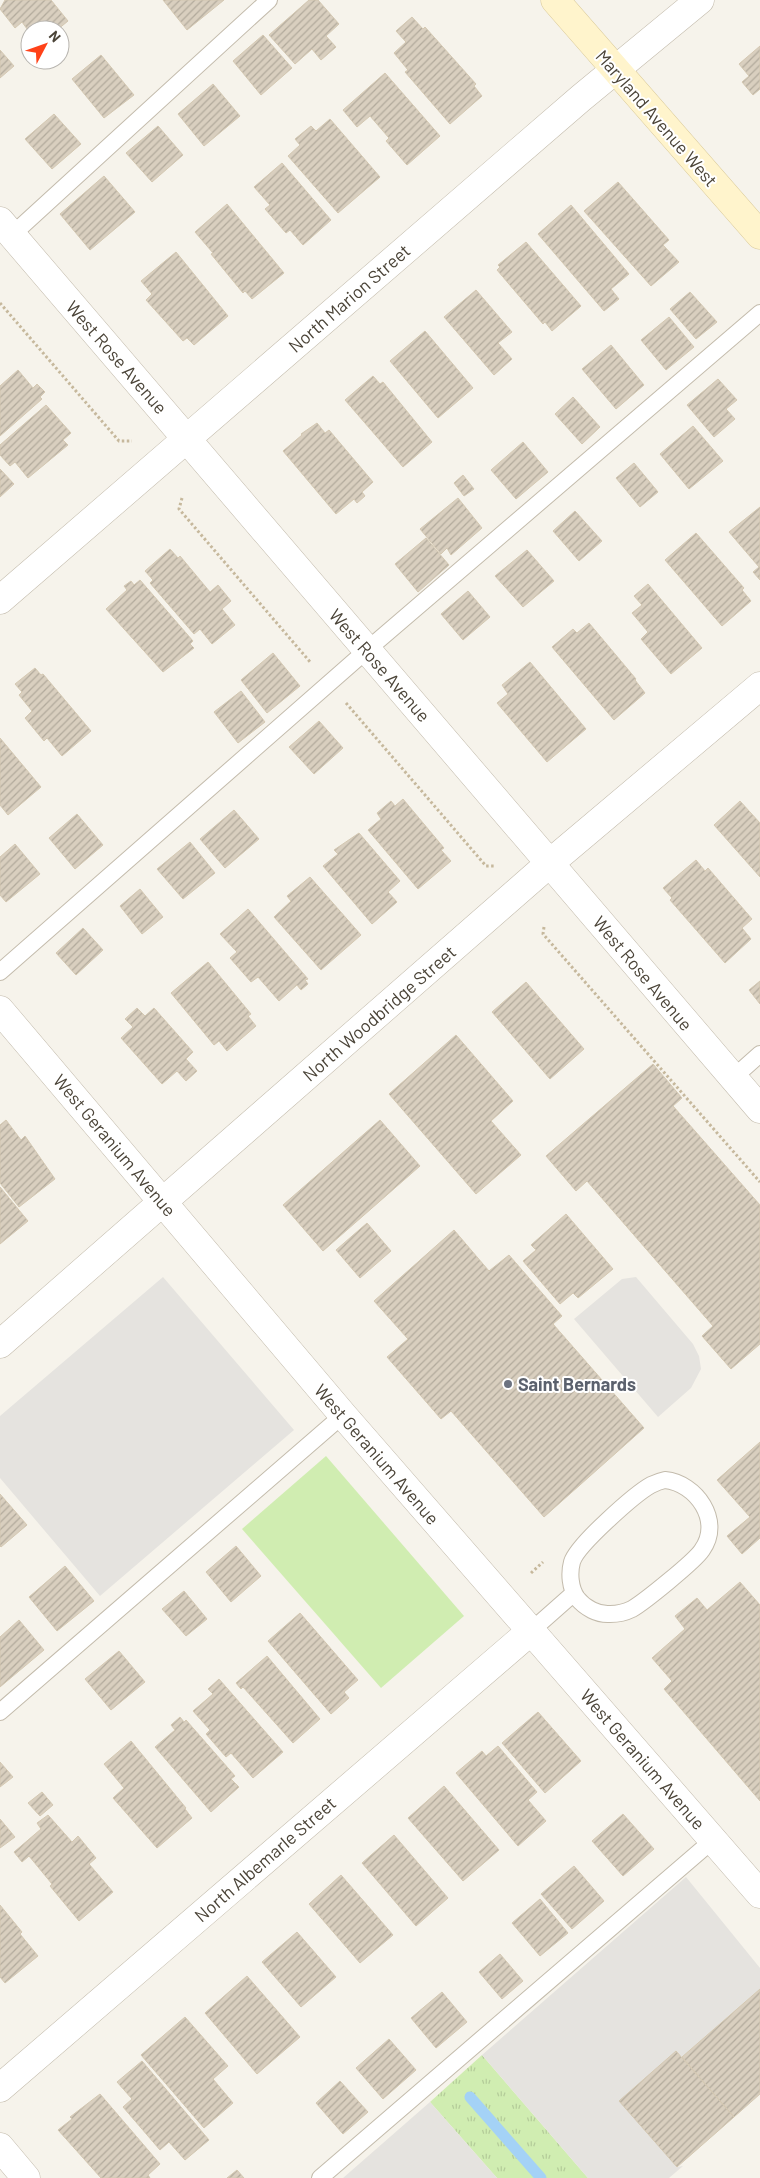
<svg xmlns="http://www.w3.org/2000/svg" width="760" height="2178" font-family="Barlow,sans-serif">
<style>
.grass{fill:url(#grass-tufts)}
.park{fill:#d0edb1}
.parking{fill:#e5e3df}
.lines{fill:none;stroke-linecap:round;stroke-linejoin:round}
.stream{stroke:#a4d2f6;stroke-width:11}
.building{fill:url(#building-hatch);stroke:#d4c8b2}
.service-casing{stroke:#c3bbac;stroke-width:18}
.minor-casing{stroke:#c3bbac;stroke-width:29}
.secondary-casing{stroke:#d9c998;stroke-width:29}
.path{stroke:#c6b89c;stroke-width:3;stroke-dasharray:2.5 2.5;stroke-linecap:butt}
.service{stroke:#fff;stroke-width:16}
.minor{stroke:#fff;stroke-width:28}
.secondary{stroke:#fff4cc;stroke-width:28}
.worship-dot{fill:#6b7280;stroke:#fff;stroke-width:2}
.labels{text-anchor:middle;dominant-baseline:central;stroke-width:4;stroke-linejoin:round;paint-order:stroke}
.street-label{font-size:18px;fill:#4b4438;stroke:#fff}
.worship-label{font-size:18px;font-weight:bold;fill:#5b616d;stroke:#fff;text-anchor:start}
</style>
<defs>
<pattern id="grass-tufts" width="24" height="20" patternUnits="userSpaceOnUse" patternTransform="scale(1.25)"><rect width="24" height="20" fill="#d0edb1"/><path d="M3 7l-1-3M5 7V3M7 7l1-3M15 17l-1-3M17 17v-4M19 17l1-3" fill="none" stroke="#b4cc99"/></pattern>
<pattern id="building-hatch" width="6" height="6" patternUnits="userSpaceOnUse" patternTransform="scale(1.25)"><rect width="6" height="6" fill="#d9cfbf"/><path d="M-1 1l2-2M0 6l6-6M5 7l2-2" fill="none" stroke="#b2aa9c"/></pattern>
</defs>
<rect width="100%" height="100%" fill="#f6f3eb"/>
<path class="grass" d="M482 2055 588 2178H497L430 2102Z"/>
<path class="park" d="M326 1456 464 1616 381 1688 242 1529Z"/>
<path class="parking" d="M163 1277 294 1430 100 1596 0 1478V1416Z
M636 1277 693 1344 699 1356 701 1369 691 1388 658 1417 574 1319 622 1279Z
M686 1877 760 1968V1989L682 2057 676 2052 677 2167 683 2166 669 2178H588L482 2055Z
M430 2102 497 2178H343Z"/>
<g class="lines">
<path class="stream" d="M470 2097 541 2178"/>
</g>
<path class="building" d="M5 0H51L68 21 57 30H30V33L22 22 15 28 0 9Z
M163 0H224L187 30Z
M309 0H318L339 24 326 36 336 47 321 60 312 49 295 64 269 35Z
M412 17 423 29 425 27 476 84 474 86 482 96 450 124 405 72 408 70 394 53 406 42 396 31Z
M263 35 292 68 261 95 233 61Z
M760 46V89L753 95 742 82 749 76 739 64Z
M0 50 14 66 0 78Z
M101 55 134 95 104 118 72 79Z
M385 73 440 136 407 165 386 141 389 138 370 116 357 127 343 110Z
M213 84 240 116 204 146 178 114Z
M54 114 81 144 52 169 25 139Z
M330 119 380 177 338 213 288 156 300 145 295 139 311 126 316 131Z
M158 126 183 155 152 182 126 153Z
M282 163 331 220 303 245 290 230 286 233 265 209 270 205 254 187Z
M104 176 135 212 90 250 60 214Z
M618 182 669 240 663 245 679 262 651 286 584 211Z
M227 204 284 273 252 299 245 291 243 293 211 254 213 253 195 232Z
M571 205 629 274 611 289 619 299 604 311 538 234Z
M526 242 581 306 552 331 545 322 543 324 497 270 500 267 498 265Z
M176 252 228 316 194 345 187 338 183 341 146 300 152 294 141 281Z
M476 290 512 332 498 343 512 359 494 375 444 317Z
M690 292 717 322 696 339 670 309Z
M669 317 694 347 666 370 641 340Z
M425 331 473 388 438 418 390 361Z
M611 345 644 385 616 409 582 369Z
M18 370 33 388 37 384 45 392 40 397 42 399 0 436V386Z
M373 376 380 384 383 382 432 442 403 467 345 400Z
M718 379 737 400 726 409 735 419 714 437 687 405Z
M573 397 600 427 582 444 555 414Z
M46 405 71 433 63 440 68 445 28 478 15 462 10 466 0 455V445Z
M317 423 325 433 329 430 373 482 362 492 365 496 357 503 354 499 336 514 283 451 302 435 301 434Z
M693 426 723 461 689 489 660 454Z
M523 442 548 472 516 499 491 470Z
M634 463 658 492 640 507 616 478Z
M0 469 14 484 0 497Z
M463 475 474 489 464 496 454 483Z
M458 498 482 528 451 555 447 548 441 554 420 529Z
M760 507V580L753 572 759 567 729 532Z
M575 511 602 541 579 561 553 531Z
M696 533 744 588 742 590 751 601 722 626 665 560Z
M426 538 449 565 418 592 395 564Z
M170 549 178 558 180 556 210 592 218 585 231 601 222 609 235 625 212 644 200 629 194 634 150 583 153 580 145 571Z
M527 550 554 581 523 607 495 576Z
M140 580 193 641 190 644 194 648 163 672 106 609 127 590 124 586 131 581 134 585Z
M648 584 702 648 671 674 641 639 648 632 632 613 642 605 634 596Z
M468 591 490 617 463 640 441 614Z
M589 623 636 679 635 680 645 693 614 720 552 647 573 629 577 633Z
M273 653 300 686 267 713 241 680Z
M530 662 586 729 547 762 497 703 508 694 502 685Z
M35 668 41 675 43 674 91 731 62 756 47 738 44 741 25 718 32 711 19 695 22 692 15 684Z
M241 691 265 722 238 743 214 712Z
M319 721 343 748 314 774 289 747Z
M0 738 41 787 8 815 0 805Z
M403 799 444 848 441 850 451 861 418 889 368 830 381 819 377 813 391 801 395 806Z
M740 801 760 823V877L714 825Z
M234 810 259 839 225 868 200 839Z
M77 814 103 845 75 869 49 838Z
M359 833 400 881 388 892 397 902 372 924 323 866 338 854 334 850Z
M190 842 215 873 183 899 157 869Z
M15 844 40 874 6 902 0 895V857Z
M696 860 705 871 708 868 752 919 742 928 751 939 725 963 670 900 672 898 663 888Z
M310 877 361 935 321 970 274 917 291 901 287 896Z
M140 889 163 917 142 934 120 906Z
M248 909 308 979 305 980 308 984 301 990 297 985 279 1001 258 977 251 982 230 958 237 952 220 934Z
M83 928 103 950 76 975 56 953Z
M208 962 251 1014 248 1016 256 1026 227 1051 219 1041 214 1045 171 993Z
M760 981V1004L749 990Z
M526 982 584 1049 550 1079 492 1012Z
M137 1008 145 1016 154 1008 193 1052 186 1059 197 1071 186 1081 177 1071 162 1084 121 1038 133 1027 125 1019Z
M456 1035 513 1101 491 1121 521 1155 476 1194 389 1094Z
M653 1064 682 1098 673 1106 760 1205V1344L731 1369 702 1336 713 1326 587 1181 576 1191 546 1156Z
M6 1120 21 1140 25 1136 55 1179 19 1207 0 1183V1125Z
M380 1120 420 1166 323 1251 283 1205Z
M0 1187 28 1221 0 1244Z
M566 1214 613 1269 578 1298 573 1293 560 1304 523 1261 536 1250 531 1245Z
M367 1223 391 1251 360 1278 336 1250Z
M454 1230 489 1271 509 1255 562 1316 553 1324 644 1428 544 1517 451 1411 441 1419 387 1357 408 1339 374 1301Z
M760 1442V1538L742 1554 727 1536 750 1517 717 1480Z
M0 1494 27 1525 1 1547 0 1546Z
M236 1546 261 1576 231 1602 206 1572Z
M65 1566 94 1601 57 1631 29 1597Z
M740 1582 760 1605V1801L664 1689 672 1681 652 1658 685 1629 675 1616 697 1598 707 1610Z
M184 1591 207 1619 186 1636 162 1609Z
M300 1613 358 1680 344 1692 349 1698 331 1714 268 1641Z
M19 1620 44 1650 0 1687V1637Z
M119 1651 145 1682 111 1710 85 1679Z
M267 1656 320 1719 293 1743 243 1687 241 1689 236 1683Z
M219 1679 283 1752 253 1778 231 1753 226 1757 206 1734 210 1730 193 1711 213 1694 208 1689Z
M538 1712 581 1761 545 1793 502 1743Z
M180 1717 184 1722 186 1720 235 1776 231 1779 239 1787 211 1812 155 1747 175 1730 171 1725Z
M131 1741 186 1808 185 1809 192 1818 157 1848 113 1798 124 1788 104 1764Z
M498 1746 537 1792 528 1800 546 1821 518 1846 456 1773 482 1751 486 1756Z
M0 1762 13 1777 0 1787Z
M444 1786 499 1850 463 1881 408 1818Z
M42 1792 53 1805 40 1816 28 1803Z
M623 1814 654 1849 623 1876 592 1841Z
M48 1815 72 1842 78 1836 96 1858 89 1864 113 1892 79 1921 50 1886 52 1884 29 1856 22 1862 14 1852 41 1829 37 1823Z
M0 1819 15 1837 0 1848Z
M394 1835 448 1898 416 1926 362 1863Z
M574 1866 604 1901 572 1929 541 1894Z
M341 1875 393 1935 360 1963 309 1904Z
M540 1899 568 1933 540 1956 512 1923Z
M0 1905 22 1932 20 1934 38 1956 5 1983 0 1977Z
M297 1932 336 1977 301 2007 262 1962Z
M500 1954 523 1981 502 1999 479 1972Z
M247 1976 300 2037 257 2074 205 2013Z
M760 1989V2094L734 2117 682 2057Z
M442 1992 467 2022 436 2048 411 2018Z
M185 2017 228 2066 213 2079 233 2103 204 2128 141 2055Z
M389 2039 416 2070 383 2099 356 2068Z
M676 2051 734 2117 677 2167 619 2101Z
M142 2061 209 2140 185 2160 169 2142 160 2150 123 2107 132 2099 117 2082Z
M340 2081 368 2112 343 2134 316 2103Z
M100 2094 160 2164 148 2175 150 2178H101L58 2130 72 2119 70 2117Z
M237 2170 244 2178H227Z"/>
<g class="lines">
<defs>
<path id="service" d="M12 235 269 0
M0 972 367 650 760 313
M733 1078 760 1054
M665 1480C696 1483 723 1521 702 1550 695 1561 644 1602 632 1609 626 1612 618 1614 610 1614 598 1615 585 1608 577 1598 570 1588 569 1573 572 1562 577 1545 635 1494 651 1485 655 1483 660 1481 665 1480Z
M531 1631 574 1593
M0 1712 343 1415
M320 2178 713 1840"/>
<path id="minor" d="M0 221 760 1109
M0 600 581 98 700 0
M0 1010 343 1415 760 1894
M0 1344 550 863 760 686
M0 2088 531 1631
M0 2147 26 2178"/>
<path id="secondary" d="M555 0 760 235"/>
</defs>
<use href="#service" class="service-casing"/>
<use href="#minor" class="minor-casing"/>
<use href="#secondary" class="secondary-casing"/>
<path class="path" d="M0 303 119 441H132
M182 498 179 509 311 663
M346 703 486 866H495
M544 927 543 934 760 1182
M531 1573 543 1562"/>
<use href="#service" class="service"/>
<use href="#minor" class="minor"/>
<use href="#secondary" class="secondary"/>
</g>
<circle class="worship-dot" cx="508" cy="1384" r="5"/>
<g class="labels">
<g class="street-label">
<text transform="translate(657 118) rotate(49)">Maryland Avenue West</text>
<text transform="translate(349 298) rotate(-41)">North Marion Street</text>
<text transform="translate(117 357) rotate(49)">West Rose Avenue</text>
<text transform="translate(380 665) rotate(49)">West Rose Avenue</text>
<text transform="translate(643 973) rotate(50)">West Rose Avenue</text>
<text transform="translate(379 1013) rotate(-41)">North Woodbridge Street</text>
<text transform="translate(115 1145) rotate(50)">West Geranium Avenue</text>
<text transform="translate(377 1454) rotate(49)">West Geranium Avenue</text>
<text transform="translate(643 1759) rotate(49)">West Geranium Avenue</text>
<text transform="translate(265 1859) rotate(-41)">North Albemarle Street</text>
</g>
<g class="worship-label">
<text x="518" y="1384">Saint Bernards</text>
</g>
</g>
<g transform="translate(45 45) rotate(49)"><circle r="24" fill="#ffffff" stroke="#b7b4af"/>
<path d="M0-4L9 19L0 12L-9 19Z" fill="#ff4219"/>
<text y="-8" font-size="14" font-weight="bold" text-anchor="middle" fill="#4b4438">N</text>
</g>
</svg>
